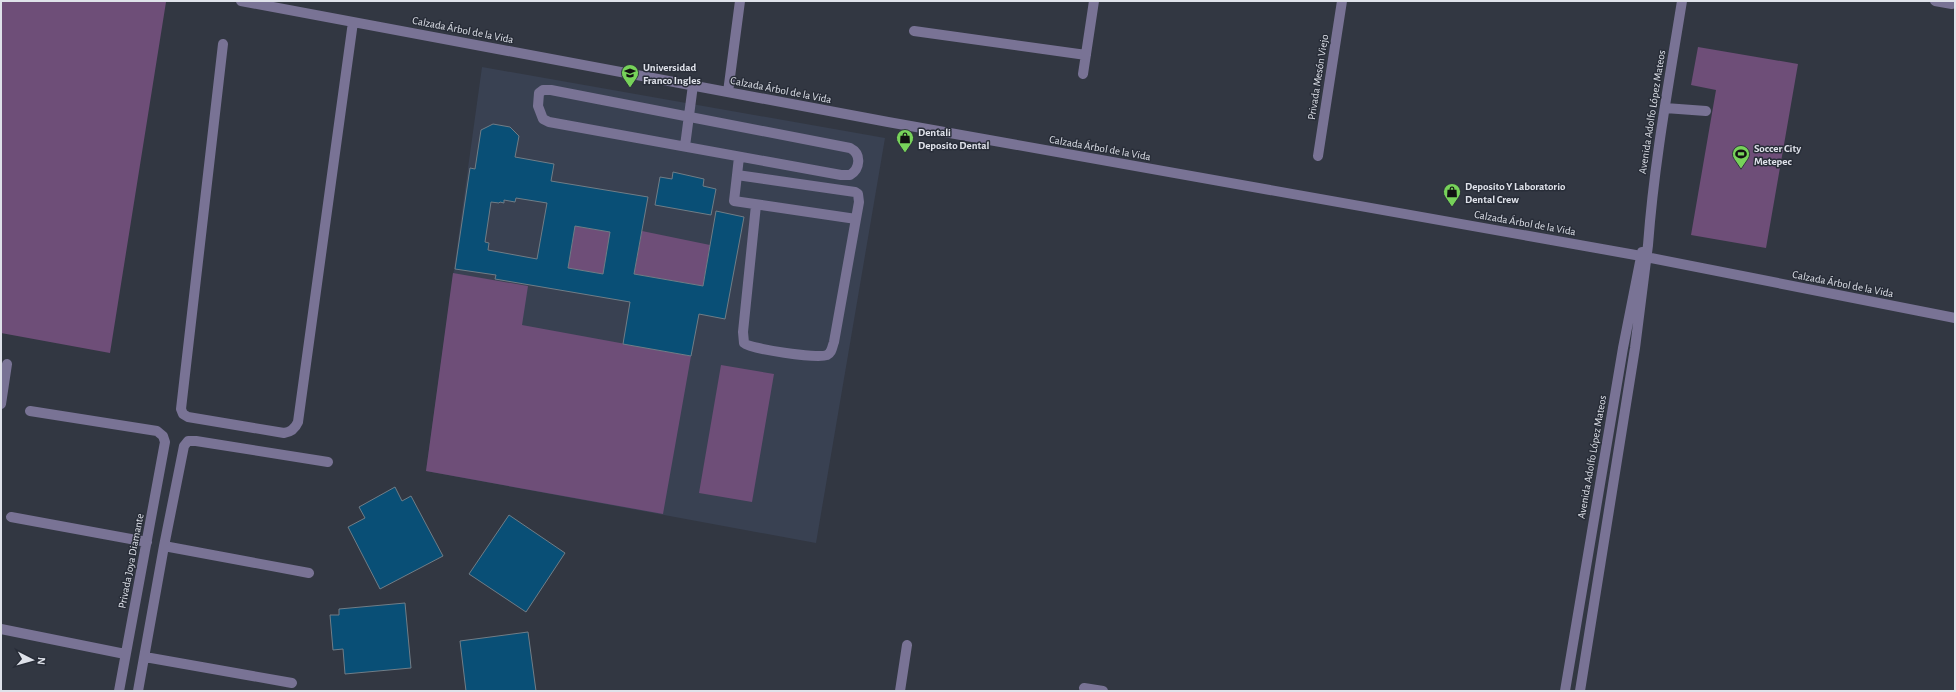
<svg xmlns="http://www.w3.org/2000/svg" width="1956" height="692" font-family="'Alegreya Sans',sans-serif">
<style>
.built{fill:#394152}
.green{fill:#6e4e78}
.building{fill:#094f76;stroke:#707d87;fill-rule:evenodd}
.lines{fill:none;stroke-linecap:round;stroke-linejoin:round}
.minor{stroke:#797395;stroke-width:10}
.labels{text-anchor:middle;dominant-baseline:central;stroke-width:3;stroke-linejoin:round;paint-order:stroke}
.street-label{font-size:11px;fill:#dfe2ea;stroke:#282d38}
.poi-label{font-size:11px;font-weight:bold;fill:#dfe2ea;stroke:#282d38;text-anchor:start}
</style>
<rect width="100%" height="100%" fill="#323742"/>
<path class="built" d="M482 67 885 138 816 543 426 471Z"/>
<path class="green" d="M1 1 166 2 110 353 1 333Z
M1698 47 1798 64 1766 248 1691 235 1716 90 1691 85Z
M575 226 610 232 603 274 568 268Z
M642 231 710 245 703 286 634 274Z
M453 273 528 286 522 325 691 356 663 514 426 471Z
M721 365 774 374 752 502 699 493Z"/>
<path class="building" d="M493 124 510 127 519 136 515 157 554 164 551 181 648 197 634 274 703 286 716 211 744 217 725 319 699 314 691 356 623 344 630 302 495 279 496 275 455 269 470 168 475 169 481 130ZM516 198 547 203 537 259 488 250 489 243 485 242 491 202 499 203 500 202 504 203V200L515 202ZM575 226 610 232 603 274 568 268Z
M673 172 704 179 703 186 716 189 711 215 655 205 660 177 672 179Z
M395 487 402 501 411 496 443 556 380 589 348 527 365 518 359 507Z
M509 515 565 553 526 612 469 574Z
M405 603 411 668 345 674 343 649 333 650 330 615H339V609Z
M528 632 536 691H466L460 641Z"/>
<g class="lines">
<path class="minor" d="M241 1 888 122 1641 256 1955 318
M1935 1 1952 4
M914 31 1086 55
M223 44 181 409 183 414 188 417 284 433C291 432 295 429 298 422L353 22
M1083 74 1094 1
M543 90H551L850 148C862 154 860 169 850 175H841L549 122 543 119 538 106 539 93Z
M728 92 740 1
M1665 108 1706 111
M685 146 693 85
M1318 156 1342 1
M739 157 737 175 855 192 858 194 859 202 834 342C832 347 832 353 827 355 818 359 750 349 744 343L743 332 756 205
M737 175 734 201 856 219
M1 404 7 364
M30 411 157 431 163 436 165 442 119 691
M11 517 147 542
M164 546 309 573
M1 629 125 654
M145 657 292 683
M1084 688 1103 691
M138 691 164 546 184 446 188 441H196L328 462
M900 691 907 645
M1565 691 1623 348 1642 252
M1580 691 1635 348 1648 245C1654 163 1669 82 1682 1"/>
</g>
<defs>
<symbol id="university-pin" viewBox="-11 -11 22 30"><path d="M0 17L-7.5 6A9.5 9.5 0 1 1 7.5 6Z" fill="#77d25a" stroke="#282d38"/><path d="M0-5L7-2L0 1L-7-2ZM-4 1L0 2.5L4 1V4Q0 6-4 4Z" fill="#111"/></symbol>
<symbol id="shop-pin" viewBox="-11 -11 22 30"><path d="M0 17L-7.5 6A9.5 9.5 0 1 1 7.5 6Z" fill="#77d25a" stroke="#282d38"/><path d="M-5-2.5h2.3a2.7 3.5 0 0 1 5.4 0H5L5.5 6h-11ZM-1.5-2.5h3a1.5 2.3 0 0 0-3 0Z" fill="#111"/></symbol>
<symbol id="stadium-pin" viewBox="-11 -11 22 30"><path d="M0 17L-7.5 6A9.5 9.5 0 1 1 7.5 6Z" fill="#77d25a" stroke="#282d38"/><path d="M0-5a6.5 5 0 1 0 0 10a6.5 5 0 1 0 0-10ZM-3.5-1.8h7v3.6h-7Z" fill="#111"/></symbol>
</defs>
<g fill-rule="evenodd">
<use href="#university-pin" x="620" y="63" width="20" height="27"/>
<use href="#shop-pin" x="895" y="128" width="20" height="27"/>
<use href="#stadium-pin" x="1731" y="144" width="20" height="27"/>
<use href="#shop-pin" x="1442" y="182" width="20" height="27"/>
</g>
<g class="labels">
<g class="street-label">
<text transform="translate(463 30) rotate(11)">Calzada Árbol de la Vida</text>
<text transform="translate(1318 77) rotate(-81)">Privada Mesón Viejo</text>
<text transform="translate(781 90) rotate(11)">Calzada Árbol de la Vida</text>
<text transform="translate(1652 112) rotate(-81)">Avenida Adolfo López Mateos</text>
<text transform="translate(1100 148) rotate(10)">Calzada Árbol de la Vida</text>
<text transform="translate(1525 223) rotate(10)">Calzada Árbol de la Vida</text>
<text transform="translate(1843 284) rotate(11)">Calzada Árbol de la Vida</text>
<text transform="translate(1592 457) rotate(-80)">Avenida Adolfo López Mateos</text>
<text transform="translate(131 561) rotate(-79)">Privada Joya Diamante</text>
</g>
<g class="poi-label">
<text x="643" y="67">Universidad<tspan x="643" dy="13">Franco Ingles</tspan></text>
<text x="918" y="132">Dentali<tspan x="918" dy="13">Deposito Dental</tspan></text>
<text x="1754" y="148">Soccer City<tspan x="1754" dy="13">Metepec</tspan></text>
<text x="1465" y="186">Deposito Y Laboratorio<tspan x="1465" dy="13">Dental Crew</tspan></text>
</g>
</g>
<rect width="1956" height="692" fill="none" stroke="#dfe2ea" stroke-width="4"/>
<g transform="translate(32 660) rotate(96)" stroke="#282d38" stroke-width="3" paint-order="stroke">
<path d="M0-3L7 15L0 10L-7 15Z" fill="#dfe2ea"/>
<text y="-6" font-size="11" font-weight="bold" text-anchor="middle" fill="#dfe2ea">N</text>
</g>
</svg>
